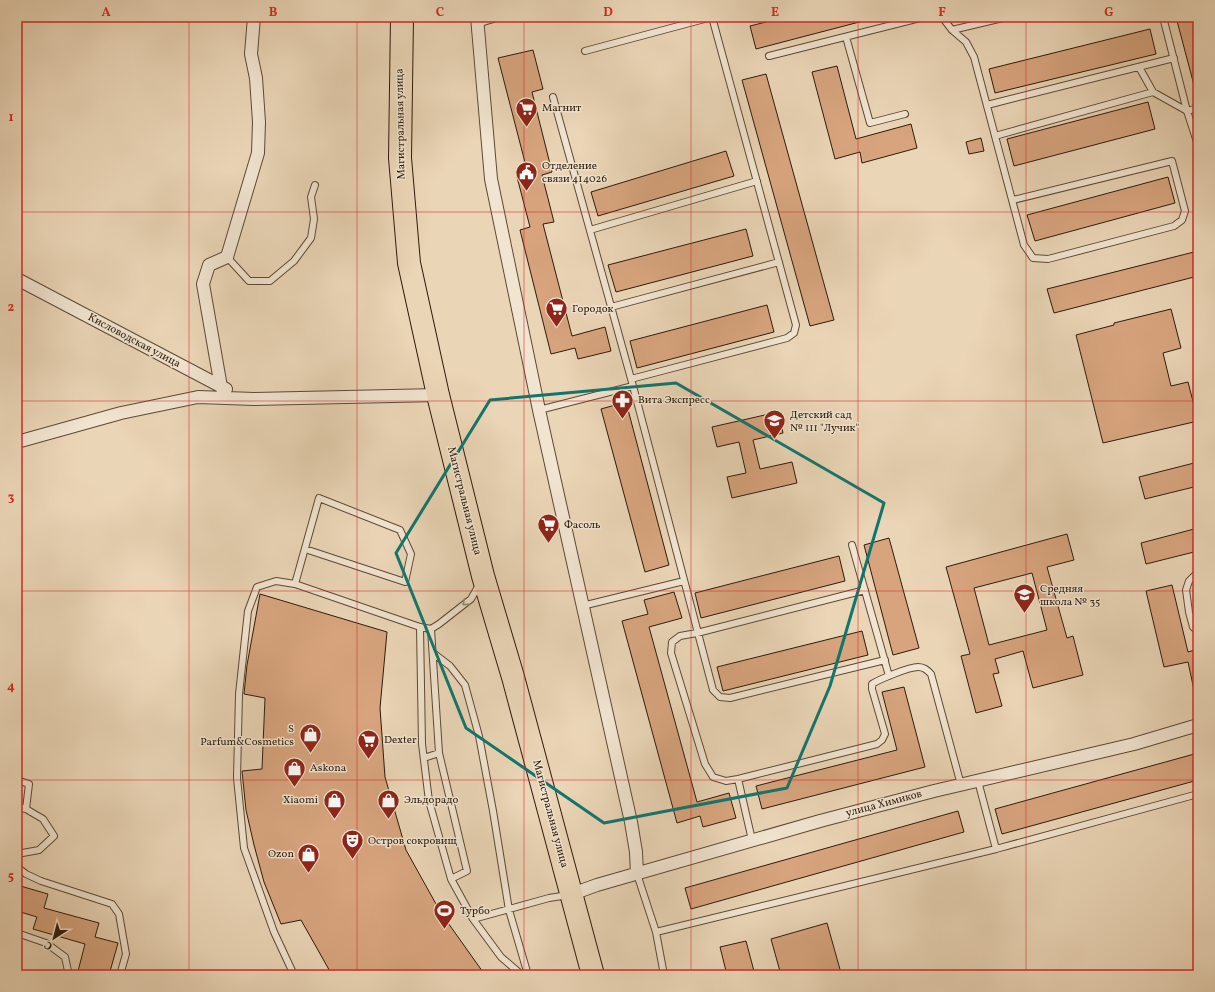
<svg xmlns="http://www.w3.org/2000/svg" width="1215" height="992" font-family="Vollkorn,serif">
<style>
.building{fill:#d7a47e;stroke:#2d1a0a;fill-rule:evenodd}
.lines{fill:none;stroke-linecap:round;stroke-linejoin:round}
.lane-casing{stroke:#5c4935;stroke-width:8}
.street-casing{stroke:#5c4935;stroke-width:14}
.highway-casing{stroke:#2d1a0a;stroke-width:24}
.lane{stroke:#f1e4d0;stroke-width:6}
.street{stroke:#f1e4d0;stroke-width:12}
.highway{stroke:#ead5b6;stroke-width:22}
.oneway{stroke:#998977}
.marked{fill:none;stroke:#0f766e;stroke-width:3;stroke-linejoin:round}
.grid{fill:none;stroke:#d62828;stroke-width:1;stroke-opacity:0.55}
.labels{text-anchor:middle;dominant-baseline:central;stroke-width:3;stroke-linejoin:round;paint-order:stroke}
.poi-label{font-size:11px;fill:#2d1a0a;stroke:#f1e4d0;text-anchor:start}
.street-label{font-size:11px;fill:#2d1a0a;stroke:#f1e4d0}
.neatline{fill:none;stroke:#d62828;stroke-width:1.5}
.grid-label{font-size:13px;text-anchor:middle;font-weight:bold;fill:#d62828}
</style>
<rect width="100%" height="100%" fill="#ead5b6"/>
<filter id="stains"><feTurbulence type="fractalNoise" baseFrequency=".005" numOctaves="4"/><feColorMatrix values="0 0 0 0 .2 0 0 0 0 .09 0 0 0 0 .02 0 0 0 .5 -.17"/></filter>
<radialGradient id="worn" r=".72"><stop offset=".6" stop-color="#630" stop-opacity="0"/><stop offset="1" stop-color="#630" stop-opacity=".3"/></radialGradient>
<path class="building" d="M786 17H867V20L756 49 750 26Z
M1176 17H1198V88L1195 89Z
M1150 29 1156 54 995 93 989 69Z
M533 50 543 89 532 92 552 172 542 175 554 222 543 224 572 336 605 327 611 351 578 359 575 348 551 354 520 230 530 227 517 177 528 174 498 58Z
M837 66 856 139 911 124 917 148 862 163 860 152 835 159 812 72Z
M766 74 834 320 810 326 742 80Z
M1148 102 1155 129 1014 166 1007 139Z
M981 138 984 151 969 154 966 142Z
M726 151 734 176 598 216 591 192Z
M1168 177 1175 203 1035 241 1027 215Z
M746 229 753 256 616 292 608 265Z
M1198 251V276L1054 313 1047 289Z
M767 305 774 332 637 368 630 341Z
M1171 309 1181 348 1163 353 1171 386 1188 382 1198 421 1103 443 1076 335 1114 325V323Z
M626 402 669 565 645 572 601 409Z
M778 412 783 433 753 440 760 469 792 462 797 483 732 498 727 477 746 473 739 442 717 447 712 427Z
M1198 462V486L1145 499 1139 477Z
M1198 528V551L1146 564 1141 543Z
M1067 534 1074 560 1047 567 1067 638 1073 636 1083 675 1033 688 1023 651 995 659 999 673 993 674 1002 706 976 713 961 656 970 654 946 567ZM1032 573 1047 630 989 645 974 588Z
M889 538 919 648 893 655 864 545Z
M839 556 845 581 701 618 695 593Z
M1172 585 1188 652 1198 649V689L1194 690 1188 662 1164 667 1146 591Z
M674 592 682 618 649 627 697 802 729 793 736 818 703 827 700 816 677 823 622 621 648 614 644 600Z
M260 594 387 632 380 708 385 777 406 850 441 913 485 975H332L301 920 281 924 264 882 254 845 246 810 242 771 262 769 265 698 244 694 247 665Z
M862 631 868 655 723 691 717 667Z
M904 687 925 767 762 809 756 786 897 750 882 692Z
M1198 753V780L1002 834 995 809Z
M958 811 964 832 691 909 685 888Z
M17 885 48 894 44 908 99 923 95 937 118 943 109 975H77L85 944 33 929 37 917 17 911Z
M827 923 841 973 834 975H781L771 939Z
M746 941 755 975H727L720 947Z"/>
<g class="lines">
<defs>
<path id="lane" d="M942 17 952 30 966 42 974 57 1024 245 1033 258 1048 259 1174 226 1182 220 1185 211 1172 161 1013 200
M1163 17 1187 111
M477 24 500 17
M952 30 1007 17
M846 37 870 123 905 114
M585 51 712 17
M769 56 924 17
M1139 67 1153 92
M553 97 633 386 713 690 720 697 730 698 885 660
M987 105 1174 58
M1198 108 1187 111 1198 145
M995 136 1153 92 1187 111
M590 230 757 181
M227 257 249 281H270L294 261 311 238 314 219 311 197 315 185
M611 307 779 262
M631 379 787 338 794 333 796 325 712 17
M539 410 633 386
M852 545 889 676
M1198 572 1189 581 1186 590 1189 612 1193 627 1198 632
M295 584 319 498 400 530 411 554 405 582 305 549
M582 606 684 581
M420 627 422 744 429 801 451 879 473 919 549 898 568 895
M431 629 439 753
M433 653 450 666 465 685 479 736 493 811 509 910 528 975
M424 758 439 753 467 871 451 879
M738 779 877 744 882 740 885 734 872 689V684C880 679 909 667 918 667 924 667 927 670 931 674L961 785
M17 780 29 784 26 809
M978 781 996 849
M17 807 26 809 43 819 54 836 39 850 17 854
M752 840 738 779 726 781 713 777 705 764 671 653 672 642 680 636 697 633 865 590
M17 867 26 874 41 881 112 904 119 914 126 954 120 975
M637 874 656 932 664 975
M473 919 501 957 522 975
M656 932 996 849 1198 794
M17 933 46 943 65 957 68 971 67 975
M294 975 274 932 244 848 237 778 239 694 248 611 257 587 276 581 295 584 420 627 431 629 439 624 471 599 479 585"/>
<path id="street" d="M477 17 491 179 539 410 631 822 636 852 637 874
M17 279 226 389
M221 387 203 284 209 265 227 257 258 153 259 122 256 78 251 54 254 17
M17 442 121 413 198 397 254 399 438 395
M572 894 597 885 820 821 934 791 1134 744 1198 725"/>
<path id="highway" d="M402 17 400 158 409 263 438 395 483 576 513 677 593 975"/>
</defs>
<use href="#lane" class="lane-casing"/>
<use href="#street" class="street-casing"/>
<use href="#highway" class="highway-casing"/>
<use href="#lane" class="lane"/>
<use href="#street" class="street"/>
<use href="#highway" class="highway"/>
</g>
<defs><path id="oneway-chevron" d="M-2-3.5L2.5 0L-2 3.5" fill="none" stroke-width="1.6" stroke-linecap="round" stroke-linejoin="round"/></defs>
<use class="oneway" href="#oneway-chevron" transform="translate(465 603) rotate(140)"/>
<path class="marked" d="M676 383 884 503 830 686 787 788 604 823 466 728 396 553 490 400Z"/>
<path class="grid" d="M189 17V975M357 17V975M524 17V975M691 17V975M858 17V975M1026 17V975M17 212H1198M17 401H1198M17 591H1198M17 780H1198"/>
<defs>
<symbol id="supermarket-pin" viewBox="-11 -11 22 30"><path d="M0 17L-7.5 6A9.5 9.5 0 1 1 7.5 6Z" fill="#8f2418" stroke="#f1e4d0"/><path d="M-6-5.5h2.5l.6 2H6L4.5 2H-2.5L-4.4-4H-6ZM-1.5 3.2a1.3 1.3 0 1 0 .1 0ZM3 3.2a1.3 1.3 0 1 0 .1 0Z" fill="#fff"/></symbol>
<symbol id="civic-pin" viewBox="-11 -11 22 30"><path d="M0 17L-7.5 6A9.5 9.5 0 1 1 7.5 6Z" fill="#8f2418" stroke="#f1e4d0"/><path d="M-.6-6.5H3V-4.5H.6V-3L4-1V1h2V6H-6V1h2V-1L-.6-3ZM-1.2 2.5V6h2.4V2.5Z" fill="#fff"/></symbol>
<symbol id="pharmacy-pin" viewBox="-11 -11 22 30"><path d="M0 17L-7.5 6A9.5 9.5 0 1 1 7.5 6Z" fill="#8f2418" stroke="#f1e4d0"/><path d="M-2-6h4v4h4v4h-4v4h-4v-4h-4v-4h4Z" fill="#fff"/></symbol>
<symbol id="school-pin" viewBox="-11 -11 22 30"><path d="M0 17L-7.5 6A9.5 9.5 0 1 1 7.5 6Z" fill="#8f2418" stroke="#f1e4d0"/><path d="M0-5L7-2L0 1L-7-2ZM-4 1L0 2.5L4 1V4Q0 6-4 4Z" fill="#fff"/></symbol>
<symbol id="shop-pin" viewBox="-11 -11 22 30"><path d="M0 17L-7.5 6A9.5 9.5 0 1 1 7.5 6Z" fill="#8f2418" stroke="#f1e4d0"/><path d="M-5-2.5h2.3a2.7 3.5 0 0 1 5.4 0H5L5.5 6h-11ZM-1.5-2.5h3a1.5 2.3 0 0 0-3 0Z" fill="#fff"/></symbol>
<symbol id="theatre-pin" viewBox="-11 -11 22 30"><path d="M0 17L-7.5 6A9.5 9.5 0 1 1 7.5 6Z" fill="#8f2418" stroke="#f1e4d0"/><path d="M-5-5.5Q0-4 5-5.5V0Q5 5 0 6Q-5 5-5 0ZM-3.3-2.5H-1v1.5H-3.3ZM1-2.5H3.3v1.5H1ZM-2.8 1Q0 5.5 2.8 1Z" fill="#fff"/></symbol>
<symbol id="stadium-pin" viewBox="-11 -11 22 30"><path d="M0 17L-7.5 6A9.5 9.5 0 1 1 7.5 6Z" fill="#8f2418" stroke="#f1e4d0"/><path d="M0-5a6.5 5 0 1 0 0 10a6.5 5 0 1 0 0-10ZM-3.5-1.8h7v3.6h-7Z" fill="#fff"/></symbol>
</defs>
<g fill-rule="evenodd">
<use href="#supermarket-pin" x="514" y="96" width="25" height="34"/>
<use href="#civic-pin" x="514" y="160" width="25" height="34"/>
<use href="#supermarket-pin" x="544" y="296" width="25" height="34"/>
<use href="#pharmacy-pin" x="610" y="388" width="25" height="34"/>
<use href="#school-pin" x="762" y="408" width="25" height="34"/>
<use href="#supermarket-pin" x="536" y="512" width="25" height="34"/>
<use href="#school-pin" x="1012" y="582" width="25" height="34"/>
<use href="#shop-pin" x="298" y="722" width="25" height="34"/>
<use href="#supermarket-pin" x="356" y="728" width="25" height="34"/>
<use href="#shop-pin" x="282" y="756" width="25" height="34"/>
<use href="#shop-pin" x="322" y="788" width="25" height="34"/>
<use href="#shop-pin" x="376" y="788" width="25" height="34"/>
<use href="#theatre-pin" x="340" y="828" width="25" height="34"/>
<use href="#shop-pin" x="296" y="842" width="25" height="34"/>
<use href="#stadium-pin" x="432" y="898" width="25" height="34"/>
</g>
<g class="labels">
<g class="poi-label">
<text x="542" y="108">Магнит</text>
<text x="542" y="166">Отделение<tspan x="542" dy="13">связи 414026</tspan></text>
<text x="572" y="309">Городок</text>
<text x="638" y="400">Вита Экспресс</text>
<text x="790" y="415">Детский сад<tspan x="790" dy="13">№ 111 "Лучик"</tspan></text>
<text x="564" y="525">Фасоль</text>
<text x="1040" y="589">Средняя<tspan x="1040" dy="13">школа № 35</tspan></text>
<text x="294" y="729" text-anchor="end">S<tspan x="294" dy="13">Parfum&amp;Cosmetics</tspan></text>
<text x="384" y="740">Dexter</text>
<text x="310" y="768">Askona</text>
<text x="318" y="800" text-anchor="end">Xiaomi</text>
<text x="404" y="800">Эльдорадо</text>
<text x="368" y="841">Остров сокровищ</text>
<text x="294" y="854" text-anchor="end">Ozon</text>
<text x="460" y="911">Турбо</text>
</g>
<g class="street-label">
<text transform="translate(401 124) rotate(-91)">Магистральная улица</text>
<text transform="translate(134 341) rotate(28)">Кисловодская улица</text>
<text transform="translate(464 501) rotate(76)">Магистральная улица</text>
<text transform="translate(884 804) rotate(-15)">улица Химиков</text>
<text transform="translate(550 814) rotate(75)">Магистральная улица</text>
</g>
</g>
<rect width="1215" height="992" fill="none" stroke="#ead5b6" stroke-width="44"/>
<g transform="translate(54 938) rotate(216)" stroke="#f1e4d0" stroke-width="3" paint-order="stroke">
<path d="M0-3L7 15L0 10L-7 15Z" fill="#2d1a0a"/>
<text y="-6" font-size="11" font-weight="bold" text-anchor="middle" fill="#2d1a0a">С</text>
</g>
<rect x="22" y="22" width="1171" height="948" class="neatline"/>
<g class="grid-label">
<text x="106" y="16">A</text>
<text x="273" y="16">B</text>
<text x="440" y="16">C</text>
<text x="608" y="16">D</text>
<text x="775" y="16">E</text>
<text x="942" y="16">F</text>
<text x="1109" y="16">G</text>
<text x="11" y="121">1</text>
<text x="11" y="311">2</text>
<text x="11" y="501">3</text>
<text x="11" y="690">4</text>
<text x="11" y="880">5</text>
</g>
<rect width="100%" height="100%" filter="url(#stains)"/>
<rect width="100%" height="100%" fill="url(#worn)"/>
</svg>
